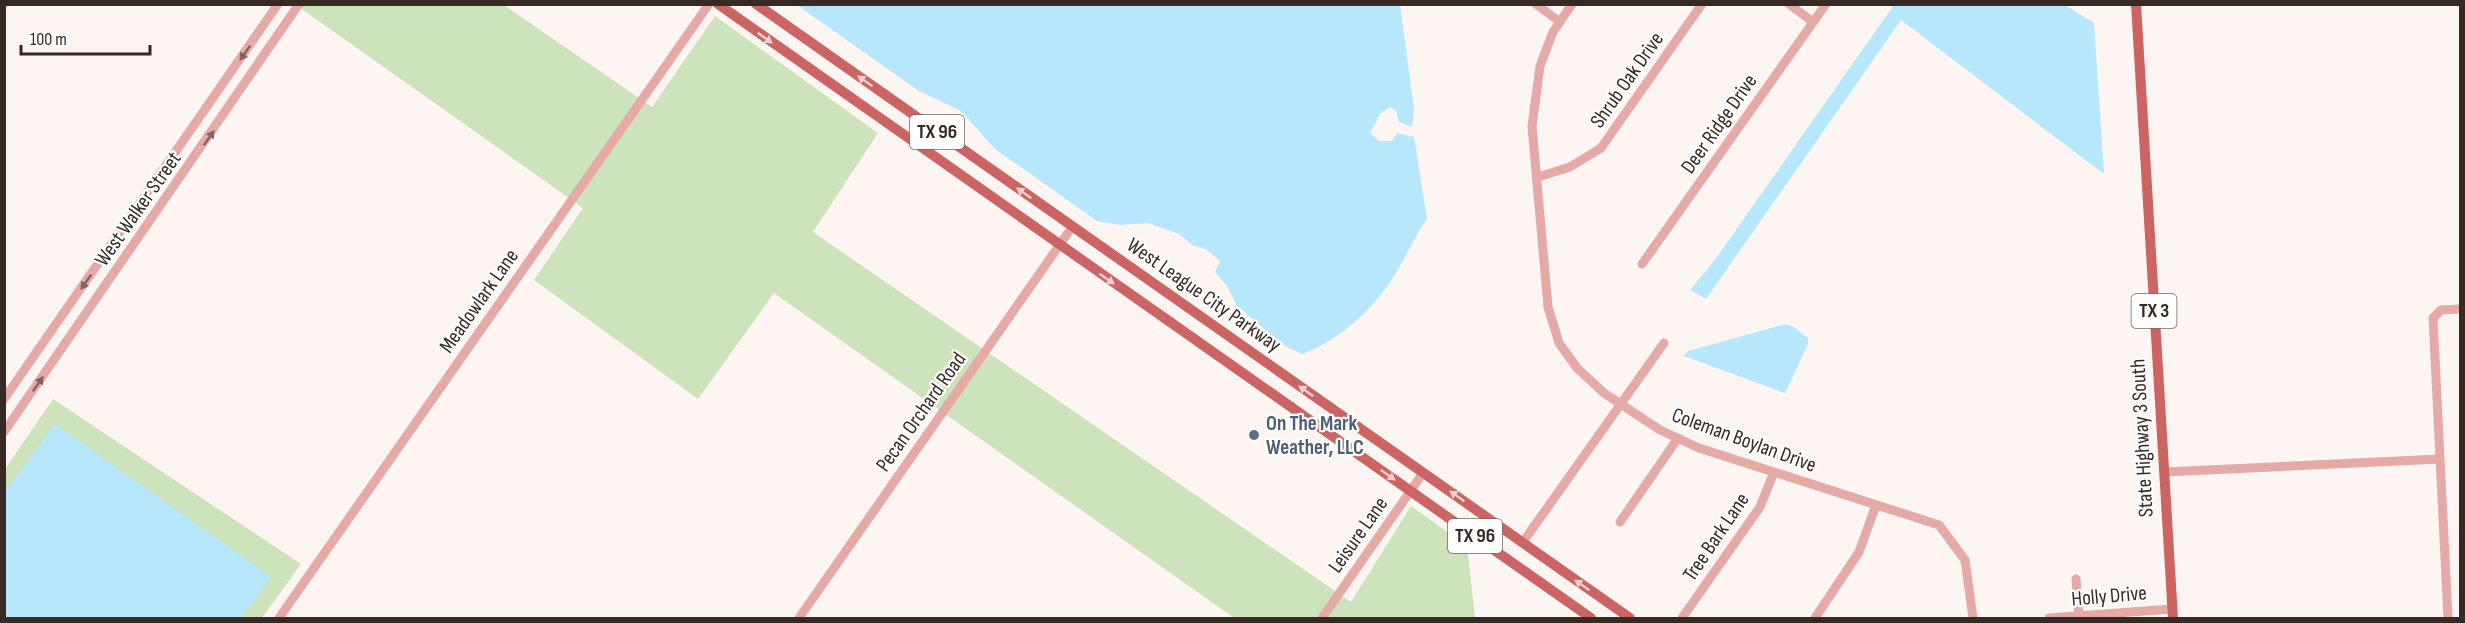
<svg xmlns="http://www.w3.org/2000/svg" width="2465" height="623" font-family="'Sofia Sans Condensed',sans-serif">
<style>
.green{fill:#cde3bc}
.water{fill:#b6e7fc}
.lines{fill:none;stroke-linecap:round;stroke-linejoin:round}
.minor{stroke:#e5a9a6;stroke-width:9}
.major{stroke:#cc6463;stroke-width:10}
.oneway{fill:#f0d0d0}
.oneway2{fill:#85635e}
.service-dot{fill:#5c6f8a;stroke:#fff;stroke-width:2}
.labels{text-anchor:middle;dominant-baseline:central;stroke-width:4.5;stroke-linejoin:round;paint-order:stroke}
.shield{fill:#fff;stroke:#736965;stroke-width:1.5}
.shield-label{font-size:20px;font-weight:bold;fill:#372923}
.street-label{font-size:21px;fill:#372923;stroke:#fff}
.service-label{font-size:21px;font-weight:bold;fill:#4e5e75;stroke:#fff;text-anchor:start}
</style>
<rect width="100%" height="100%" fill="#fdf5f2"/>
<path class="green" d="M296 5H504L652 107 715 16 878 133 813 232 1351 602 1411 506 1467 546 1475 618H1234L774 293 698 399 534 280 583 208Z
M53 399 301 564 262 618H5V469Z"/>
<path class="water" d="M797 5H1400L1414 109 1412 127 1399 122 1396 111 1390 107 1380 114 1370 133 1379 141H1392L1397 133 1414 137 1427 219C1416 234 1410 249 1401 264 1380 303 1343 339 1302 354L1285 346 1237 306 1227 286 1215 272 1220 261 1206 249 1194 246 1179 234 1148 223 1120 225 1097 221 995 149 961 111 919 91Z
M1894 5H2065L2094 23 2104 174 1901 20 1706 299 1690 290 1714 261Z
M1785 324 1794 327 1808 338V344L1785 393 1684 356 1688 351Z
M55 424 271 577 241 618H5V492Z"/>
<g class="lines">
<path class="minor" d="M1536 4 1560 22
M1572 4 1553 32 1540 66 1532 126 1548 307 1559 343 1577 368 1604 393 1660 430 1699 448 1939 525 1965 560 1973 618
M1789 4 1813 22
M1538 177 1570 167 1601 148 1702 4
M1642 264 1826 4
M4 399 278 4
M4 432 299 4
M2164 472 2440 459
M1620 522 1678 438
M1523 542 1664 343
M2076 579 2079 618
M279 618 709 4
M799 618 1072 227
M1322 618 1423 473
M1682 618 1760 507 1774 472
M1815 618 1859 552 1876 505
M2049 618 2172 609
M2448 618 2433 318 2441 310 2460 309"/>
<path class="major" d="M718 4 1591 618
M756 4 1630 618
M2136 4 2173 618"/>
</g>
<defs><path id="oneway-solid" d="M-6-.8H1V-3.2L6.5 0L1 3.2V.8H-6Z" transform="scale(1.5)"/></defs>
<g class="oneway">
<use href="#oneway-solid" transform="translate(765 38) rotate(35)"/>
<use href="#oneway-solid" transform="translate(865 81) rotate(-145)"/>
<use href="#oneway-solid" transform="translate(1024 193) rotate(-145)"/>
<use href="#oneway-solid" transform="translate(1107 279) rotate(35)"/>
<use href="#oneway-solid" transform="translate(1306 391) rotate(-145)"/>
<use href="#oneway-solid" transform="translate(1388 475) rotate(35)"/>
<use href="#oneway-solid" transform="translate(1457 496) rotate(-145)"/>
<use href="#oneway-solid" transform="translate(1582 585) rotate(-145)"/>
</g>
<g class="oneway2">
<use href="#oneway-solid" transform="translate(245 53) rotate(125)"/>
<use href="#oneway-solid" transform="translate(209 138) rotate(-55)"/>
<use href="#oneway-solid" transform="translate(86 282) rotate(125)"/>
<use href="#oneway-solid" transform="translate(38 384) rotate(-55)"/>
</g>
<circle class="service-dot" cx="1254" cy="435" r="6"/>
<g class="labels">
<g class="shield">
<rect x="910" y="115" width="54" height="34" rx="4.5"/>
<rect x="2131.5" y="294" width="45" height="34" rx="4.5"/>
<rect x="1448" y="519" width="54" height="34" rx="4.5"/>
</g>
<g class="shield-label">
<text x="937" y="132">TX 96</text>
<text x="2154" y="311">TX 3</text>
<text x="1475" y="536">TX 96</text>
</g>
<g class="street-label">
<text transform="translate(1627 80) rotate(-55)">Shrub Oak Drive</text>
<text transform="translate(1719 124) rotate(-55)">Deer Ridge Drive</text>
<text transform="translate(138 209) rotate(-55)">West Walker Street</text>
<text transform="translate(1204 295) rotate(35)">West League City Parkway</text>
<text transform="translate(479 301) rotate(-55)">Meadowlark Lane</text>
<text transform="translate(921 412) rotate(-55)">Pecan Orchard Road</text>
<text transform="translate(2142 438) rotate(-93)">State Highway 3 South</text>
<text transform="translate(1744 440) rotate(20)">Coleman Boylan Drive</text>
<text transform="translate(1358 535) rotate(-55)">Leisure Lane</text>
<text transform="translate(1716 537) rotate(-56)">Tree Bark Lane</text>
<text transform="translate(2109 596) rotate(-5)">Holly Drive</text>
</g>
<g class="service-label">
<text x="1266" y="423">On The Mark<tspan x="1266" dy="24">Weather, LLC</tspan></text>
</g>
</g>
<rect width="2465" height="623" fill="none" stroke="#372923" stroke-width="12"/>
<path d="M21 45v9h129v-9" fill="none" stroke="#372923" stroke-width="3"/>
<text x="30" y="45" font-size="18" fill="#372923" stroke="#ffffff" stroke-width="4.5" paint-order="stroke">100 m</text>
</svg>
